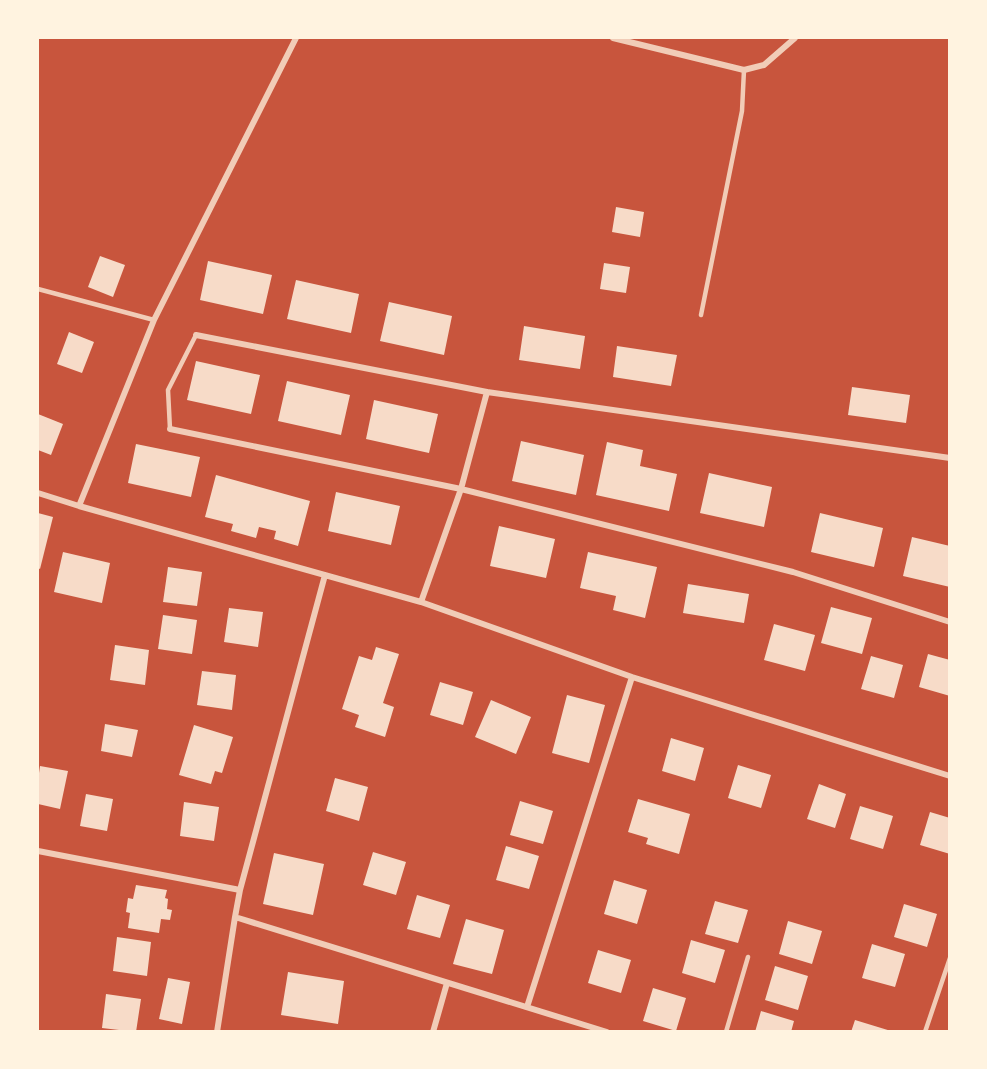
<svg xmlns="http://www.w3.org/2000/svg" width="987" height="1069" font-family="'PT Sans Narrow',sans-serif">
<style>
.building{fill:#f7dbc8}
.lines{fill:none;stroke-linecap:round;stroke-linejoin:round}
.service{stroke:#f1ccb7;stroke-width:4.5}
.minor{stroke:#f1ccb7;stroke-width:6}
</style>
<rect width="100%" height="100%" fill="#c8553d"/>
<path class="building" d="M616 207 644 212 640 237 612 232Z
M100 256 125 265 113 297 88 287Z
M208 261 272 275 263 314 200 300Z
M604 263 630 267 626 293 600 289Z
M296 280 359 294 351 333 287 319Z
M389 302 452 316 444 355 380 341Z
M524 326 585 336 580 369 519 360Z
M69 332 94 342 82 373 57 364Z
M617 346 677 355 671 386 613 377Z
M196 361 260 375 251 414 187 400Z
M287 381 350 395 341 435 278 421Z
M852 387 910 395 906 423 848 415Z
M374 400 438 414 429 453 366 439Z
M38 414 63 424 51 455 38 450Z
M521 441 584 455 576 495 512 481Z
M607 442 643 450 640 466 677 474 669 511 596 495Z
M136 444 200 457 191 497 128 483Z
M709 473 772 487 764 527 700 513Z
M216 475 310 501 298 546 274 539 276 531 259 527 256 538 231 531 233 524 205 517Z
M336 492 400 506 391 545 328 531Z
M38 513 53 517 40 569 38 568Z
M820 513 883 528 874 567 811 552Z
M499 526 555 539 546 578 490 566Z
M912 537 950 546V587L903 576Z
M63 552 110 563 102 603 54 592Z
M588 552 657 567 645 618 613 610 616 596 580 588Z
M168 567 202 572 197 606 163 602Z
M688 584 749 594 744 623 683 613Z
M831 607 872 618 862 654 821 643Z
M229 608 263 612 258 647 224 642Z
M163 615 197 620 192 654 158 649Z
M774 624 815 635 805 671 764 660Z
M115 645 149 650 145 685 110 680Z
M376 647 399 654 383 703 394 707 385 737 355 727 359 715 342 709 359 656 372 660Z
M928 654 950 660V696L919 687Z
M871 656 903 665 894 698 861 689Z
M202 671 236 675 232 710 197 705Z
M440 682 473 692 463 725 430 715Z
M567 695 605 705 589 763 552 753Z
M491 700 531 717 516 754 475 737Z
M105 724 138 730 132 757 101 751Z
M194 725 233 737 222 773 215 771 211 784 179 775Z
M671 738 704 748 695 781 662 771Z
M738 765 771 775 761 808 728 798Z
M40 766 68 771 60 809 38 804V780Z
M335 778 368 787 359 821 326 811Z
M819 784 846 794 835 828 807 819Z
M86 794 113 799 107 831 80 826Z
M638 799 690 814 679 854 646 844 648 838 628 832Z
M520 801 553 811 543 844 510 835Z
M184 802 219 807 214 841 180 836Z
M860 806 893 816 883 849 850 839Z
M930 812 950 818V854L920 845Z
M506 846 539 856 529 889 496 880Z
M373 852 406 862 396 895 363 885Z
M274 853 324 864 313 915 263 904Z
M614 880 647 890 637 924 604 914Z
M136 885 167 890 165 898 168 899 167 909 172 910 170 920 161 919 159 933 128 928 130 913 126 912 128 898 133 899Z
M417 895 450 905 440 938 407 929Z
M715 901 748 910 738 943 705 934Z
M904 904 937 914 927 947 894 937Z
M466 919 504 930 492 974 453 964Z
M788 921 822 931 812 964 779 954Z
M117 937 151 942 147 976 113 971Z
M691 940 725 950 715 983 682 973Z
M872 944 905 954 895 987 862 978Z
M598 950 631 960 621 993 588 983Z
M775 966 808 976 798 1010 765 1000Z
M288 972 344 981 338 1024 281 1015Z
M168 978 190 982 182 1024 159 1019Z
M653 988 686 998 676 1031 643 1021Z
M106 994 141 999 136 1032 102 1028Z
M761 1011 794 1021 791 1032H755Z
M855 1020 891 1031V1032H851Z"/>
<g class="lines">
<path class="service" d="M38 289 154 320
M701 315 742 111 744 70
M170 429 168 390 196 335
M726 1032 748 957
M925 1032 950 958"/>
<path class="minor" d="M613 38 744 70 764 65 795 38
M196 335 487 392 950 458
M170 429 461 489 793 572 950 622
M38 493 79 506 421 602 632 677 950 776
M79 506 154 320 296 38
M421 602 461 489 487 392
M38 851 240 890 235 917 607 1032
M240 890 325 575
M527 1007 632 677
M217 1032 235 917
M433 1032 447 983"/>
</g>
<rect width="987" height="1069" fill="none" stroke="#fff3e0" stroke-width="78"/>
</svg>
